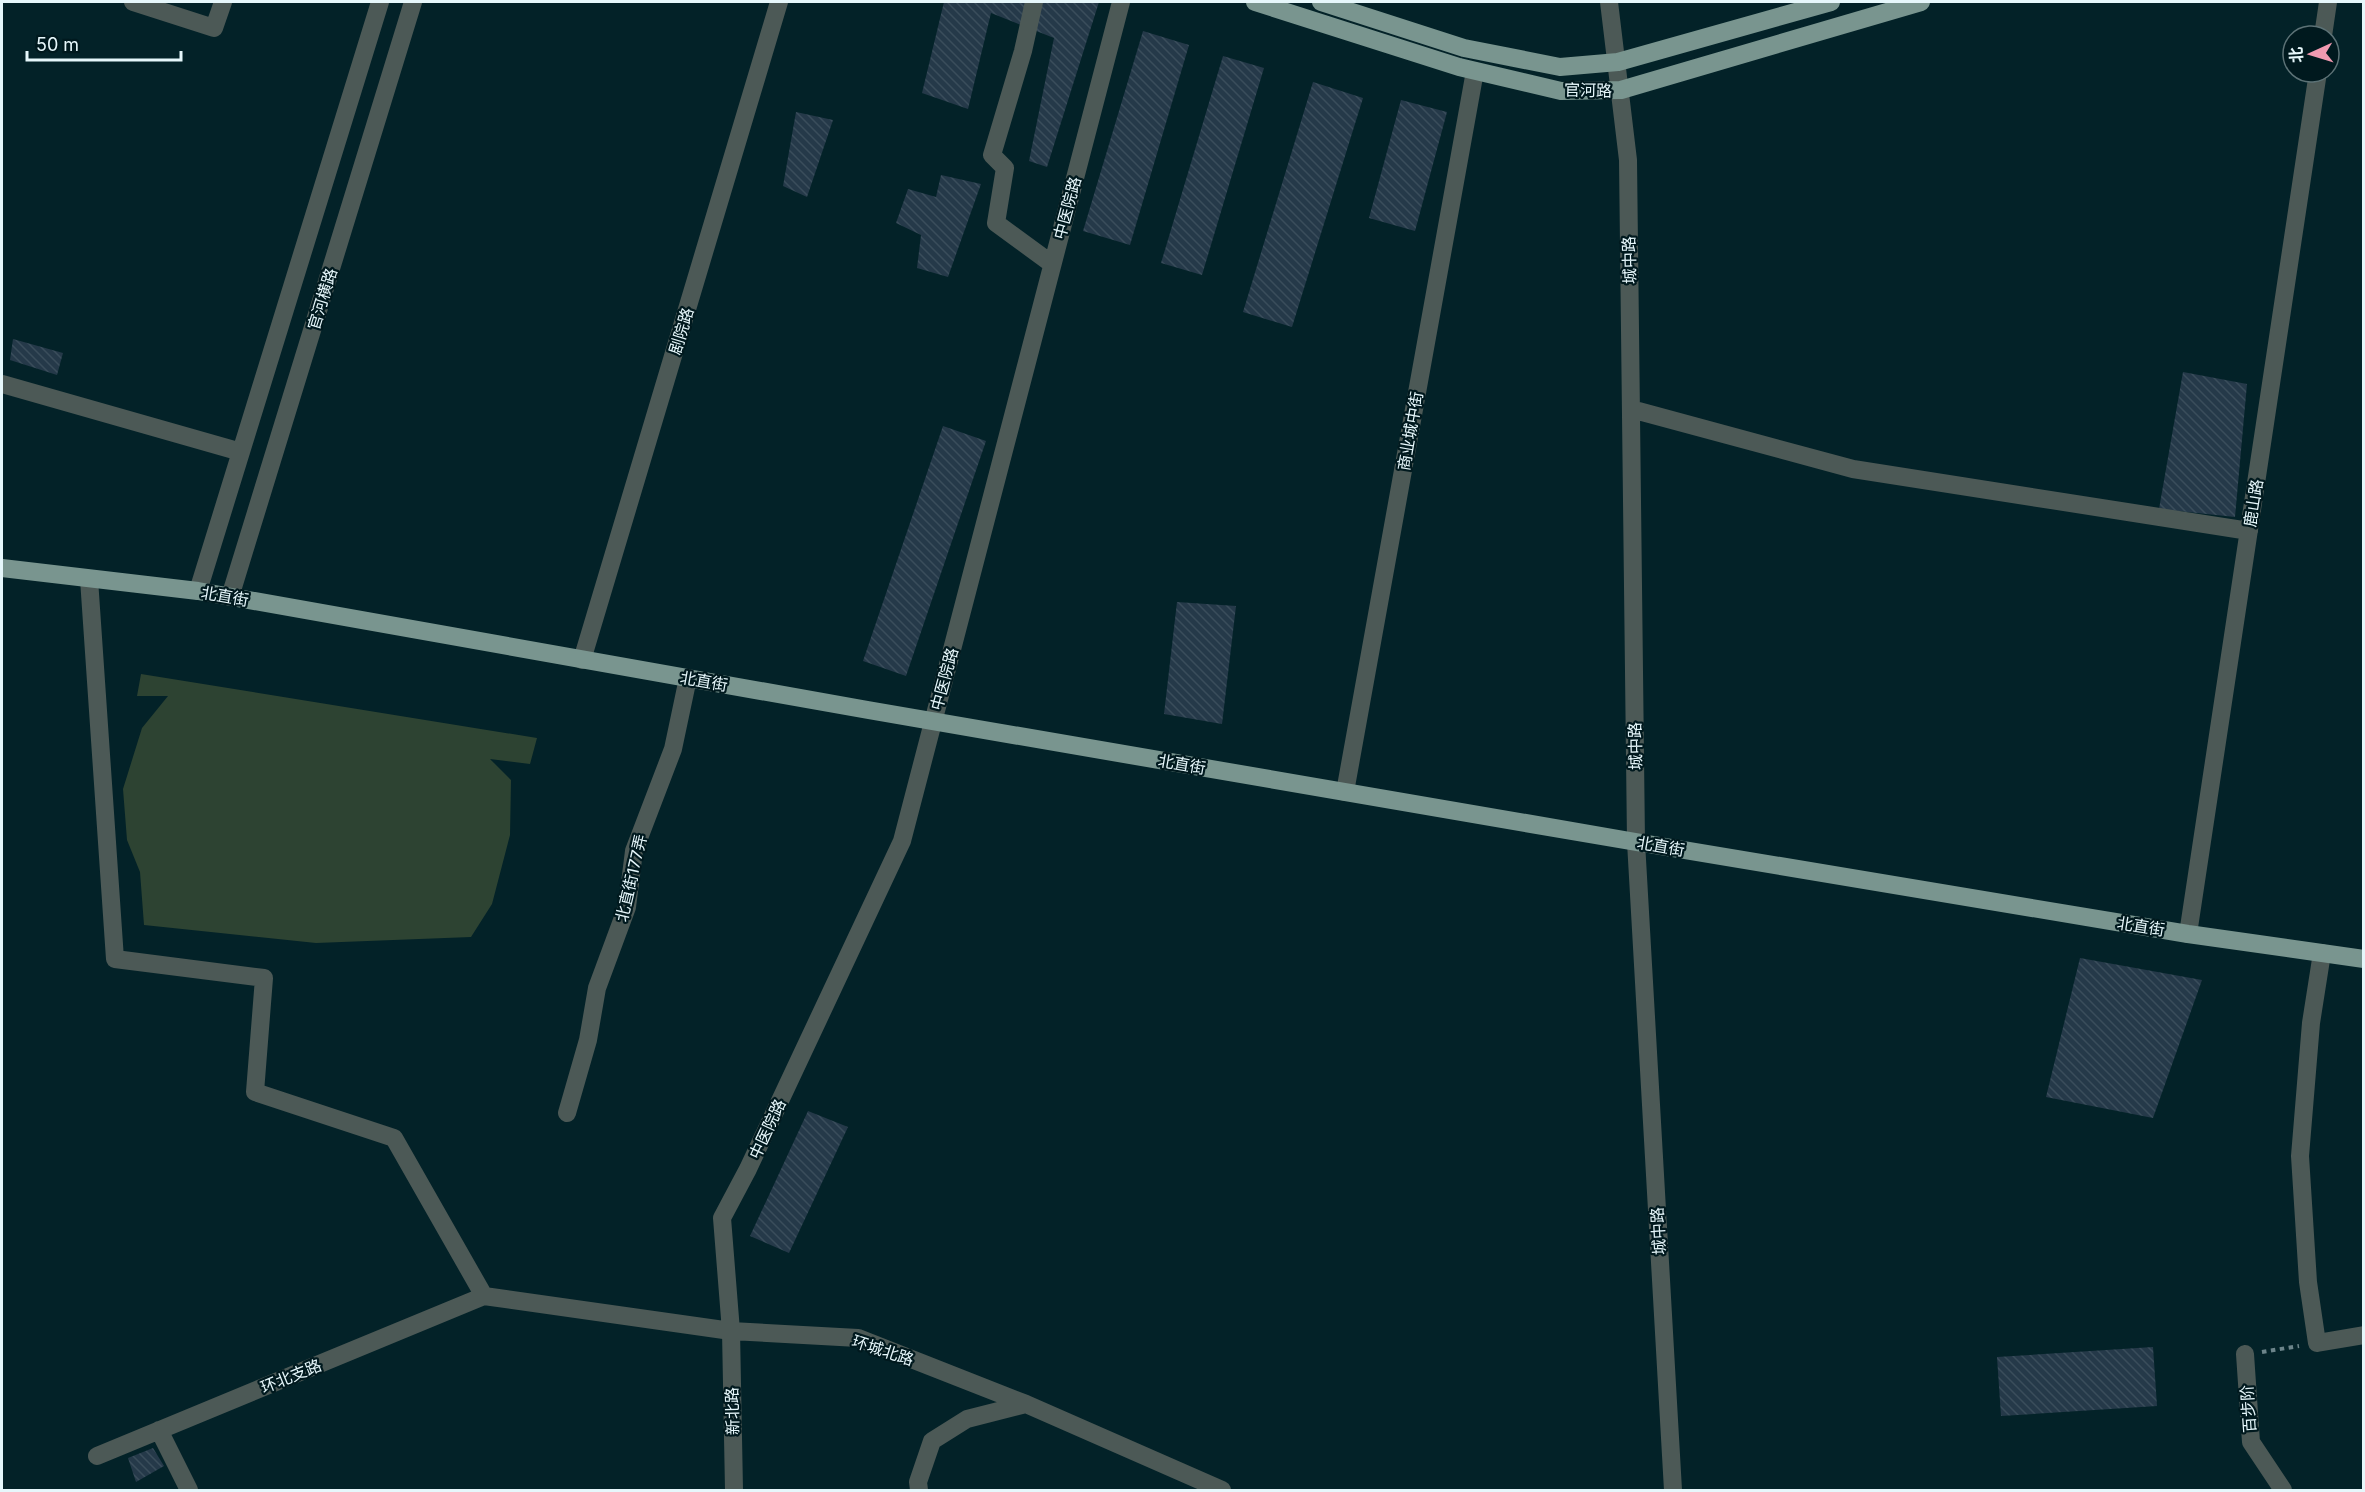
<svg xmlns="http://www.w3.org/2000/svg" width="2365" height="1492" font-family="Inter,'Noto Sans SC',sans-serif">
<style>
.grass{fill:#2d4332}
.building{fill:url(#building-back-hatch)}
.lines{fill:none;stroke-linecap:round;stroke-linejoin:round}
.path{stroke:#6c848a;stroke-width:4;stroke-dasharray:4.5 4.5;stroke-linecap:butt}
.minor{stroke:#4c5956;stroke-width:18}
.major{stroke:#79958f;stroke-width:18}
.labels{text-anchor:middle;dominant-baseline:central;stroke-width:4.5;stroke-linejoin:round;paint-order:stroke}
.street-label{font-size:16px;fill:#e6f7fb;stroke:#00191e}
</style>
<defs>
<pattern id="building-back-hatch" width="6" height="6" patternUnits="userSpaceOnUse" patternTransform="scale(1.5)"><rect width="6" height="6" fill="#253949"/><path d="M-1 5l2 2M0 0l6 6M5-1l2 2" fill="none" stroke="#3a4d5b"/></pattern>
</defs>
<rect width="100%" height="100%" fill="#032228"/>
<path class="grass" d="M141 674 537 738 530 764 490 759 511 780 510 835 492 904 471 937 316 943 144 925 140 872 127 840 123 789 142 728 168 696H137Z"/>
<path class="building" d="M944 2H1099L1047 167 1029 161 1054 38 991 13 968 109 922 93Z
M1143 31 1189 45 1130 245 1083 231Z
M1223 56 1264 68 1202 275 1161 263Z
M1313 82 1363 98 1292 327 1243 312Z
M1401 100 1447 112 1415 231 1369 218Z
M796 112 833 120 807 197 783 186Z
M941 175 981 184 948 277 917 268 921 235 896 223 908 189 936 197Z
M13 339 63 353 57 375 10 360Z
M2183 372 2247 384 2235 517 2159 509Z
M943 426 986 441 906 676 863 661Z
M1177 602 1236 606 1222 724 1164 714Z
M2080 958 2202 980 2153 1118 2046 1097Z
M808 1111 848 1127 789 1253 750 1236Z
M2153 1347 2157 1406 2001 1416 1997 1357Z
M153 1448 164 1466 136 1482 128 1458Z"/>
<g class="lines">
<path class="path" d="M2262 1352 2299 1346"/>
<path class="minor" d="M133 2 214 28 223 2
M1034 2 1023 51 992 155 1005 168 996 223 1052 264
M1609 2 1628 160 1636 842 1673 1490
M2323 36 2328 2
M2 384 241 452
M1631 409 1853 469 2249 531
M89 579 115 959 264 978 255 1092 394 1138 484 1296
M198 591 380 2
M230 597 413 2
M582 660 779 2
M1345 792 1475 71
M2188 934 2318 72
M2322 953 2311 1023 2300 1156 2308 1282 2317 1343 2364 1335
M567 1113 588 1040 597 988 627 907 634 851 673 749 688 678
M484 1296 731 1331 858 1338 1026 1404 1222 1490
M2245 1354 2251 1442 2283 1490
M159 1430 189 1490
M97 1456 484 1296
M734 1490 731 1331 722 1218 748 1169 902 841 1121 2
M919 1490 918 1482 932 1441 967 1419 1026 1404"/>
<path class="major" d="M1255 2 1459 67 1561 91 1621 90 1921 2
M1321 2 1464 48 1560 67 1618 62 1831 2
M2 568 198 591 868 710 1636 842 2188 934 2364 959"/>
</g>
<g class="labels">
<g class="street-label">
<text transform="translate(1588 90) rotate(1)">官河路</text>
<text transform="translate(1067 208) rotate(-75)">中医院路</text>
<text transform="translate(1629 260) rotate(-91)">城中路</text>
<text transform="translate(322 299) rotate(-73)">官河横路</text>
<text transform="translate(681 331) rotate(-73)">剧院路</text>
<text transform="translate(1410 431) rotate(-80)">商业城中街</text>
<text transform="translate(2253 503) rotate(-81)">鹿山路</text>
<text transform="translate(225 596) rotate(10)">北直街</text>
<text transform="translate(944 679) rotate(-75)">中医院路</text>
<text transform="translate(704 681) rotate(10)">北直街</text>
<text transform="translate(1635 746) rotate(-91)">城中路</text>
<text transform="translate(1182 764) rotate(10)">北直街</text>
<text transform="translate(1661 846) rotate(10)">北直街</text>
<text transform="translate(631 878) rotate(-77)">北直街177弄</text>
<text transform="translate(2141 926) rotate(9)">北直街</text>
<text transform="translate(767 1129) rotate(-65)">中医院路</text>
<text transform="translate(1658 1231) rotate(-93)">城中路</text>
<text transform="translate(883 1350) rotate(18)">环城北路</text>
<text transform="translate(291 1376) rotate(-22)">环北支路</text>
<text transform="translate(2248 1409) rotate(-94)">百步阶</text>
<text transform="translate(732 1411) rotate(-91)">新北路</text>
</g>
</g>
<rect width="2365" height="1492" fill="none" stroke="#e6f7fb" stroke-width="6"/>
<g transform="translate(2311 54) rotate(266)"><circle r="28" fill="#00191e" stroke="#5c7276" stroke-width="1.5"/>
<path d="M0-4.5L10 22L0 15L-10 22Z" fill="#f19ab1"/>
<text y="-9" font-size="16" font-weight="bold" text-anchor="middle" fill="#e6f7fb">北</text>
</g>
<path d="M27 51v9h154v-9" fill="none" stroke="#e6f7fb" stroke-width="3"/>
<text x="36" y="51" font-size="18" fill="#e6f7fb" stroke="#00191e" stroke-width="4.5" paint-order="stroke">50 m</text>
</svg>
